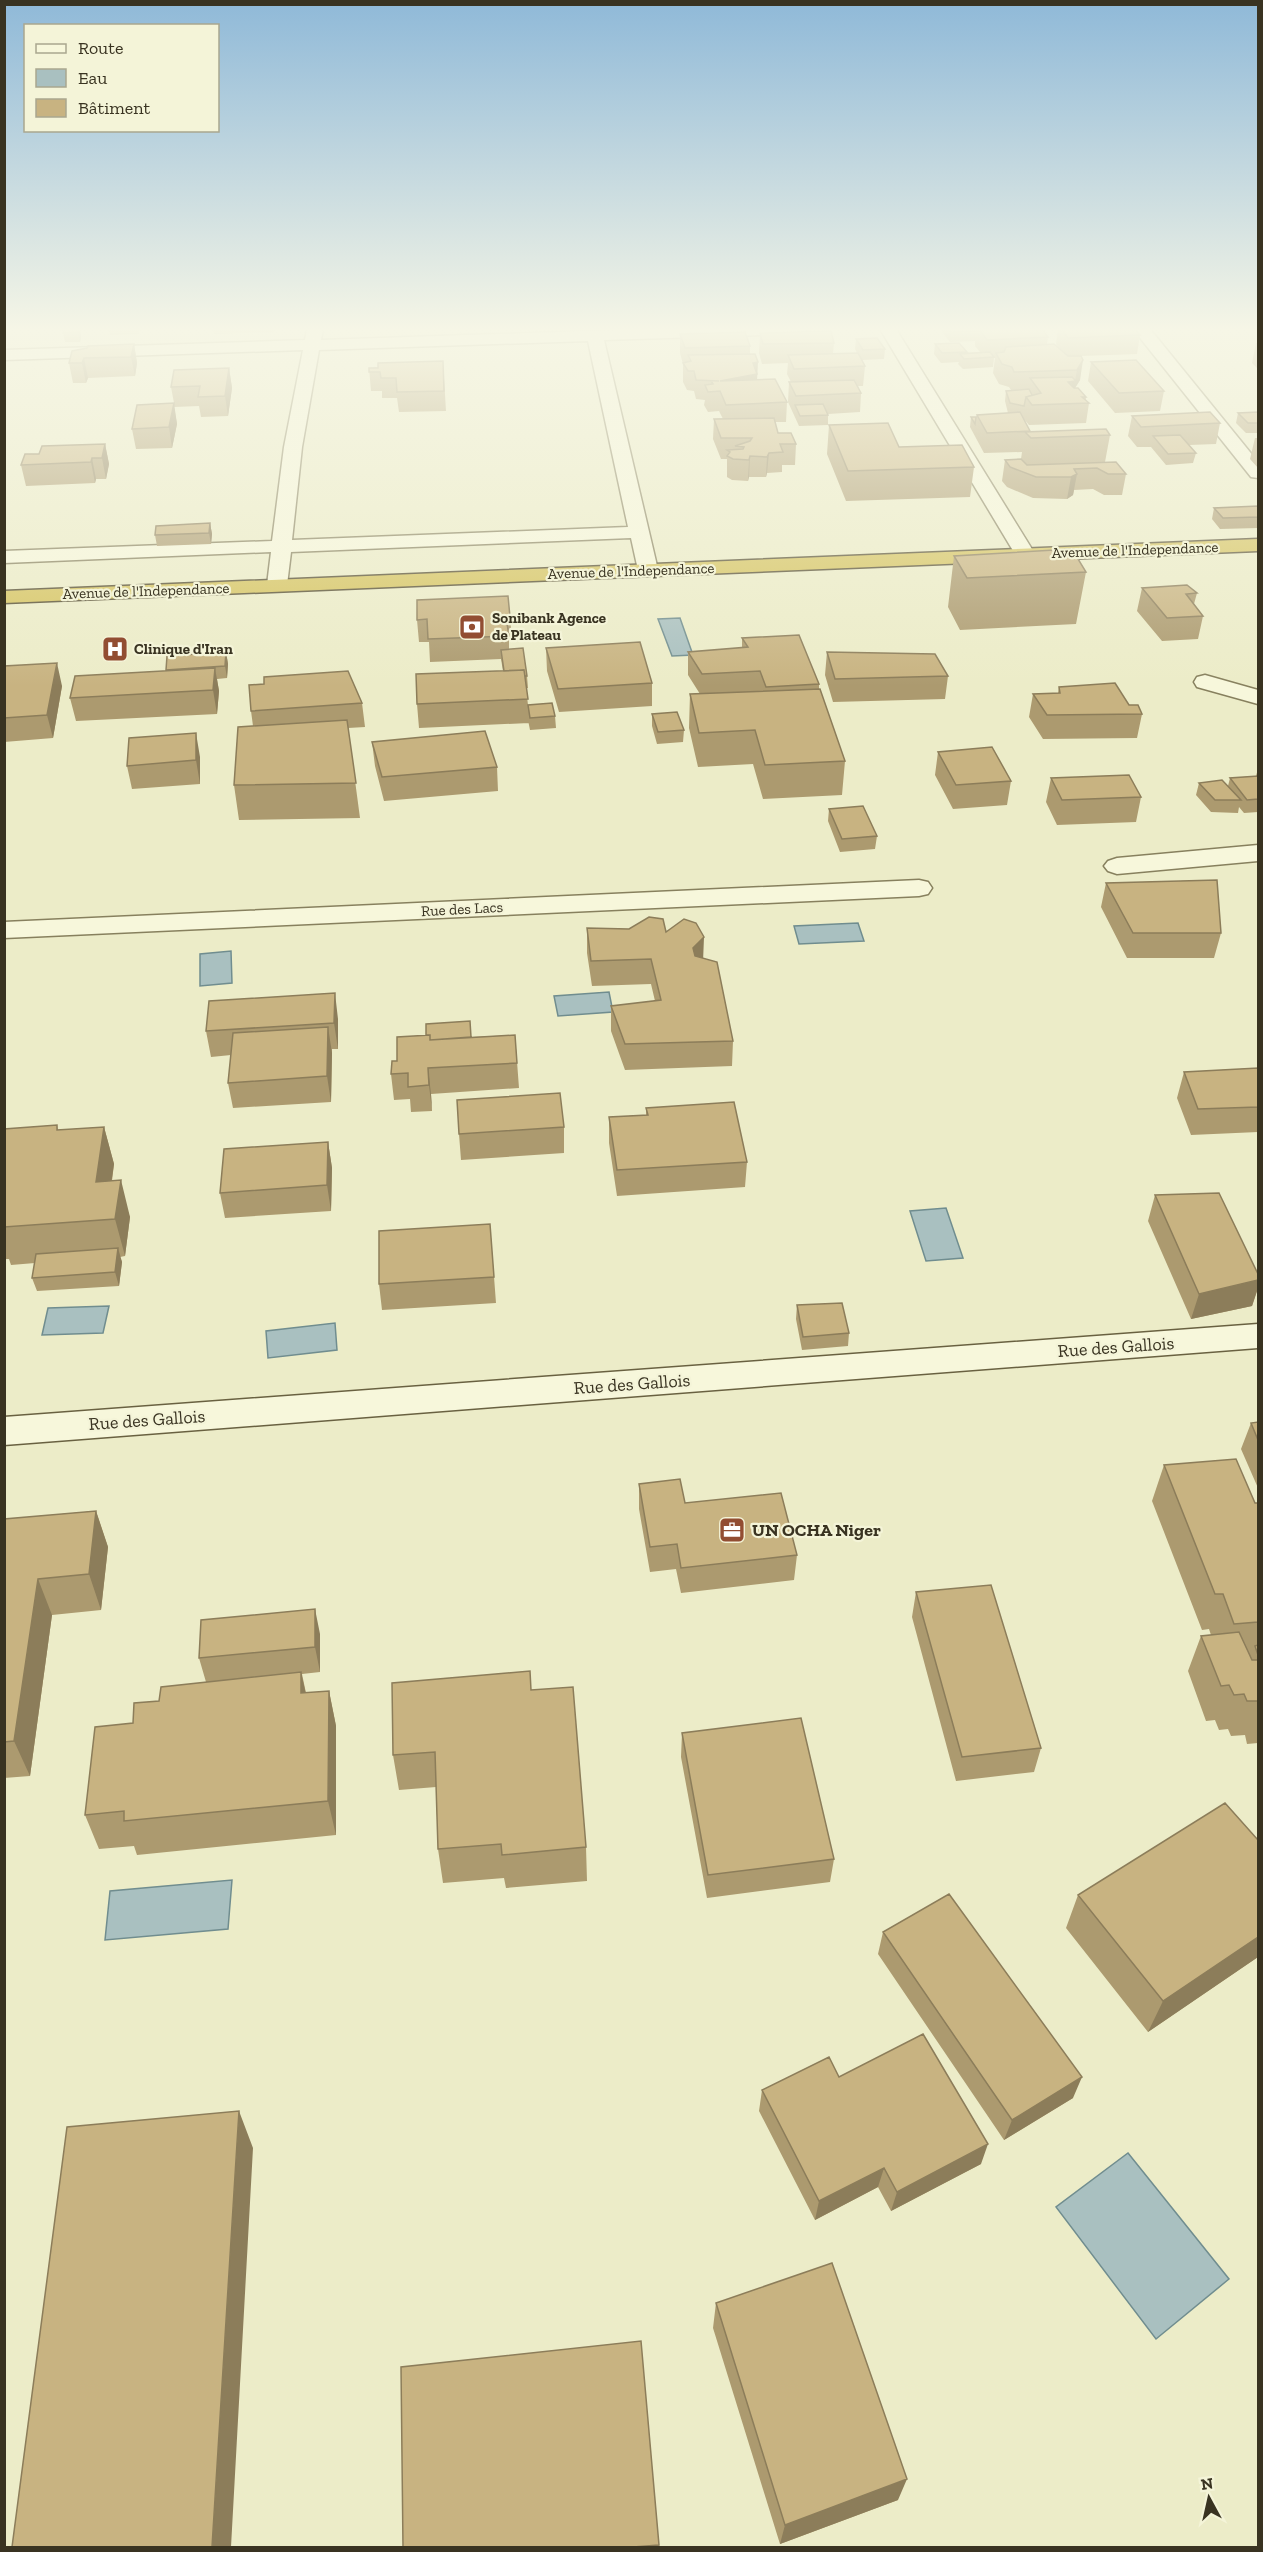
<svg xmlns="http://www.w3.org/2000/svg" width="1263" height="2552" font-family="'Zilla Slab',serif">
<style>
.water{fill:#a9c0c0;stroke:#708d8f;stroke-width:1.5}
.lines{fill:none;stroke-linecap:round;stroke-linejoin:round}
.street-casing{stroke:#87805e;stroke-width:3}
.secondary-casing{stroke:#696141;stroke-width:3}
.highway-casing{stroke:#554d32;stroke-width:3}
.street{fill:#f7f7db;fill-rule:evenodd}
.secondary{fill:#f7f7db;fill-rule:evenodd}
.highway{fill:#d5c35f;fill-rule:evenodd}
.wall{fill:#ac9a6f}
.shaded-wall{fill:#8c7d5a}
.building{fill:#c8b381;stroke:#8c7d5a;stroke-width:1.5}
.labels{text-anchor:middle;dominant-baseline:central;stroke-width:4.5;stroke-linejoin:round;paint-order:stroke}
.far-street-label{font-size:15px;fill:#393321;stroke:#f4f4d8}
.far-poi-label{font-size:15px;font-weight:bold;fill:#393321;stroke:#f4f4d8;text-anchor:start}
.street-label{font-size:18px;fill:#393321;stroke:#f4f4d8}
.poi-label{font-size:18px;font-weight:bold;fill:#393321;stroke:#f4f4d8;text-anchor:start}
</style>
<rect width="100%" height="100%" fill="#ececc8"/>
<path class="water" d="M680 618 693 655 672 656 658 619Z
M858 923 864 941 799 944 794 926Z
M231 951 232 983 200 986V954Z
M609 992 613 1012 558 1016 554 996Z
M946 1208 963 1258 926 1261 910 1211Z
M109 1306 103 1333 42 1335 48 1308Z
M335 1323 337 1350 268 1358 266 1331Z
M232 1880 228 1929 105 1940 110 1891Z
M1128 2153 1229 2279 1156 2339 1056 2207Z"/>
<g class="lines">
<defs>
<path id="street" d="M307 329H323L321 340 647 329H808L800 334 604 340 658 570 655 574H641L638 570 631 538 291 552 287 585 284 589 277 591 270 589 267 585 271 552 4 563V551L272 541 284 447 303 350 4 360V350L305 340ZM588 341 628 527 292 540 302 447 319 350Z
M880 329H896L1035 554 1032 558H1018L1015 554Z
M1133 329H1150L1258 462V478L1251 477Z
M1205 675 1258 690V704L1197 687 1194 682 1197 677Z
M1258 845V861L1117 874 1108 871 1104 866 1108 861 1117 858Z
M919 880 928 882 932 888 928 894 919 896 4 938V922Z"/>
<path id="secondary" d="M1258 1324V1348L4 1445V1417Z"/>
<path id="highway" d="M1258 539V551L4 603V591Z"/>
</defs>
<use href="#street" class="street-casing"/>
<use href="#secondary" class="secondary-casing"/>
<use href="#highway" class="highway-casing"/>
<use href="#street" class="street"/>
<use href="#secondary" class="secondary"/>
<use href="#highway" class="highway"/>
</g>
<path class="wall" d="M63 329H80L81 336 80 342H65L63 333Z
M109 329H140L139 334 110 335Z
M213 329H274V332L214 334Z
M943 329H1042L1048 337 1047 344 1059 348 1056 344 1058 329H1135L1140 335 1137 354 1081 356 1080 380 1075 388 1086 397V400L1089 403 1086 423 1029 425 1023 418 1030 432 1110 435 1105 462 1126 474 1122 495H1104L1093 489 1074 490 1073 495 1067 499 1033 498 1007 487 1002 481 1005 460 1021 459 1022 452 984 453 970 427 971 417H976L977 415 1008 413 1005 401 1006 391 1011 390 1009 387 999 384 993 373 995 358H994L993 367 963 369 958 364 959 362 941 363 934 354 935 344 967 352 966 353 980 352 975 346V341L950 342 942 332Z
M760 333 834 343 833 354 857 353 855 349 856 339 885 349 884 359 862 360 860 357 865 366 863 386H858L861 393 860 412 828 414V425L799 426 788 402 789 382H791L787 374 788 363 762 364 759 353Z
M680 334 750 346V354L757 380 787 402 786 422H775L778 433 796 444 795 465H782V472L767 473 766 477H749L748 481 732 480 727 477V459H721L713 439 714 419H723L719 411 708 412 704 405 705 400 696 399 694 391 687 390 683 382V364L680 353Z
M1256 343H1258V369L1252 363Z
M134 344 137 363 135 376 88 378 86 383H73L69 363Z
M443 361 446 411 399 412 397 398H382V391H371L369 368Z
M1091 362 1164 391 1160 411 1115 413 1088 381Z
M229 368 232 388 228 416 201 417 199 406 174 407 177 424 172 448 136 449 132 429 174 403 171 387Z
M1258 412V433H1246L1236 423 1238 413Z
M1132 416 1220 423 1216 444 1189 445 1196 453 1193 463 1166 465 1151 447H1137L1128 436Z
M829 425 899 447 974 467 970 497 846 501 827 454Z
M1255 438H1258V468L1250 459Z
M105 444 109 464 106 479H96L95 483 26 486 21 465 39 454Z
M1258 506V528L1220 529 1212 519 1214 508Z
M210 523 212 534 211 544 157 546 155 535Z
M954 556 1086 572 1076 624 960 630 948 607Z
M1142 588 1197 593 1194 604 1203 616 1198 639 1162 641 1137 611Z
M510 617 512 639H509V649L527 676 528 688H526L528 705 555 716 556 728 530 730 528 720 529 723 419 728 417 704 503 671 501 659 430 662 429 642H419L417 620Z
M742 638 819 684V689L845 761 842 795 763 799 753 764 698 767 689 728 690 694H700L688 675V652L742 648Z
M546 648 652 683V706L559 712 547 671Z
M226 652 228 664 227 678 217 679 219 691 217 714 76 721 70 698 166 671 167 656Z
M827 652 948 676 945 699 833 702 825 675Z
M4 666 62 686 53 738 4 742Z
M1059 687 1129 705 1142 714 1137 738 1043 739 1029 717 1033 694 1058 693Z
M362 703 365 727 348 728 360 818 239 820 234 785 253 726 251 711Z
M652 714 684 730 683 742 657 744 652 726Z
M372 742 497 767 498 791 384 801 375 766Z
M938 752 1011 781 1007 805 953 809 935 775Z
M200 757V784L132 789 127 766Z
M1258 769V812L1244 813 1239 807 1238 813 1211 812 1196 795 1199 783 1228 786 1230 778 1256 776Z
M1051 778 1141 797 1136 822 1057 825 1046 802Z
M829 809 877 836 875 849 840 852 828 821Z
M1106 883 1221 933 1214 958H1127L1101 907Z
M587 928 666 932 703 958 733 1041 732 1066 625 1070 611 1031V1006L655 1001 651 984 592 986 587 953Z
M338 1019V1049H332L331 1102 233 1108 228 1083 231 1055 211 1057 206 1031Z
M515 1035 519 1088 431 1094 432 1111 411 1112 410 1099 394 1100 391 1074 397 1061 471 1037Z
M1258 1068V1132L1191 1135 1177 1098 1184 1072Z
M646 1108 747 1162 745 1187 617 1196 609 1143V1117L646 1115Z
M57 1125 58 1130 104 1127 114 1164 112 1181 130 1217 125 1256 120 1257 122 1262 119 1286 37 1291 32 1278 35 1263 11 1265 9 1259H4V1129Z
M564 1127V1153L461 1160 459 1134Z
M328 1142 332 1168 331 1211 225 1218 220 1193Z
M1155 1195 1258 1274V1288L1252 1306 1191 1319 1148 1221Z
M490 1224 496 1303 382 1310 379 1284Z
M797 1305 849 1333 848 1346 802 1350 796 1319Z
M1258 1422V1488L1241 1449 1251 1423Z
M1164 1465 1255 1503H1258V1743L1247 1744 1245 1735 1231 1736 1228 1729 1219 1730 1215 1720 1206 1721 1188 1671 1201 1636 1211 1635 1209 1629 1202 1630 1152 1501Z
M639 1484 685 1503 797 1555 794 1580 681 1593 676 1569 650 1572 639 1509Z
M96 1511 108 1547 101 1610 52 1615 30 1776 4 1778V1519Z
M916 1592 1041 1748 1034 1772 956 1781 912 1617Z
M320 1634V1672L302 1674 306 1693 329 1691 336 1726V1835L137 1855 134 1846 99 1849 85 1815 133 1723 159 1701 206 1682 199 1658Z
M531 1690 586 1847 587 1881 506 1888 504 1878 443 1883 438 1849 436 1787 399 1790 393 1755Z
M682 1733 834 1859 830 1882 707 1898 681 1757Z
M1258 1840V1957L1148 2032 1066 1928 1078 1895Z
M883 1932 1073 2098 1004 2140 878 1954Z
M839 2077 981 2164 891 2211 878 2187 815 2220 759 2111 762 2090Z
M716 2303 898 2500 780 2544 713 2328Z
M659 2545V2547H403Z"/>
<path class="shaded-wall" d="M79 329H80L81 336 80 342 78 332Z
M134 344 137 363 135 376 131 357Z
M84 358 88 378 86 383 82 363Z
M1083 360 1080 380 1075 388 1073 401 1068 382 1075 381 1077 370Z
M758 362 757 381H720L753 363Z
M229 368 232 388 228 416 225 396Z
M174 403 177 424 172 448 169 427Z
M105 444 109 464 106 479 102 458Z
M769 453 767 473 766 477 767 457Z
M750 456 749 477 748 481 749 460Z
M92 458 96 479 95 483 91 462Z
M1077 474 1073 495 1067 499 1071 477Z
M210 523 212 534 211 544 209 533Z
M226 652 228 664 227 678 225 666Z
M57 663 62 686 53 738 47 715Z
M215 668 219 691 217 714 213 690Z
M196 733 200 757V784L196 760Z
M704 937 703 962 692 973 693 948Z
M335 993 338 1019V1049L334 1023Z
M328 1027 332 1053 331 1102 327 1076Z
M428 1068 431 1094 432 1111 429 1085Z
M104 1127 114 1164 106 1219 96 1182Z
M328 1142 332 1168 331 1211 327 1185Z
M121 1180 130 1217 125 1256 115 1219Z
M118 1248 122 1262 119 1286 115 1272Z
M1258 1280V1288L1252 1306 1191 1319 1199 1294Z
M96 1511 108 1547 101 1610 89 1574Z
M38 1579 52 1615 30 1776 14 1741Z
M315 1609 320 1634V1672L315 1647Z
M301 1672 309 1708 301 1693Z
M329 1691 336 1726V1835L328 1801Z
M1258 1937V1957L1148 2032 1163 2001Z
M1082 2077 1073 2098 1004 2140 1012 2120Z
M239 2111 253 2148 231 2547H212Z
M988 2144 981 2164 891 2211 897 2192Z
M884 2168 878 2187 815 2220 819 2201Z
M907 2479 898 2500 780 2544 785 2525Z"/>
<path class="building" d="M63 329H79L78 332 63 333Z
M949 329H977V331L951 332Z
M979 329H1042L1048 337 987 340Z
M1062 329H1135L1140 335 1068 338Z
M831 331 834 343 763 344 760 333Z
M745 332 750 346 685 348 680 334Z
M877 338 885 349 863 350 856 339Z
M959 343 967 352 942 353 935 344Z
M134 344 131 357 84 358 82 363H69L72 351 87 348 88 346Z
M1054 344 1068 356H1081L1083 360 1077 370 1014 372 1012 367 1002 364 996 353 1004 352 1006 347Z
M990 352 994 357 964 359 960 354Z
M858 353 865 366 794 369 788 355Z
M755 354 758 362 753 363 757 374 720 381 775 379 787 402 726 405 720 391 708 392 705 385 713 384 711 381H719L696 380 694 371H688L683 363 691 361 688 355Z
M1136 360 1164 391 1119 393 1091 362Z
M443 361 444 391 397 392 396 378H381L380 372H369V368H378V363Z
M229 368 225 396 198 397 200 386 171 387 174 370Z
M1072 377 1076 381 1068 382 1074 388H1078L1086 397H1082L1089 403 1032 405 1026 397 1041 393 1030 378Z
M854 380 861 393 796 396 789 382Z
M1029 389 1032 395 1026 397 1024 406 1010 403 1006 391Z
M174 403 169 427 132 429 137 405Z
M823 404 828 415 800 416 795 405Z
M1020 412 1030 431 987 433 977 415Z
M1210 412 1220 423 1141 427 1132 416Z
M1258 412V423H1248L1238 413Z
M971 417H976L975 424Z
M774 418 778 433H791L796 444H780L783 452 769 453 767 457 750 456 749 460 733 459 727 456 730 452 727 450 743 449 744 447 735 446 750 441 752 438H721L714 419Z
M888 423 899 447 962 445 974 467 848 471 829 425Z
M1106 429 1110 435 1031 438 1025 432Z
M1180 435 1196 453 1168 454 1153 436Z
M105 444 102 458H92L91 462 21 465 25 454H39L42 446Z
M1021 459 1027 465 1116 462 1126 474H1108L1097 468 1074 469 1077 474 1071 477H1036L1010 467 1005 460Z
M1258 506V517L1223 518 1214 508Z
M210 523 209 533 155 535 156 526Z
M1072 549 1086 572 967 578 954 556Z
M1187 585 1197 593 1186 594 1203 616 1167 618 1142 588Z
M508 596 510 617H506L509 636 428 639 427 619 417 620V600Z
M799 635 819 684 766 687 760 671 702 674 688 652 748 647 742 638Z
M640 642 652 683 558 689 546 648Z
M523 648 527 676H525L524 670 504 671 501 650Z
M226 652 225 666 166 670 167 656Z
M827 652 935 654 948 676 835 679Z
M57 663 47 715 4 718V666Z
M215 668 213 690 70 698 75 676Z
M524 670 528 699 417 704 416 674Z
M348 671 362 703 251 711 249 685 264 684V677Z
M1115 683 1129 705H1138L1142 714 1047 715 1033 694 1060 693 1059 687Z
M820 689 845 761 765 765 755 730 699 733 690 694Z
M552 703 555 716 530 718 528 705Z
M677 712 684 730 658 732 652 714Z
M347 720 356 783 234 785 238 727Z
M485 731 497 767 382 777 372 742Z
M196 733V760L127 766 129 738Z
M992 747 1011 781 956 785 938 752Z
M1129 775 1141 797 1062 800 1051 778Z
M1258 776V799L1247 800 1230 778Z
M1222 780 1241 800H1215L1199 783Z
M863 806 877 836 842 839 829 809Z
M1217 880 1221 933H1133L1106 883Z
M649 917 663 919 666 932 684 919 696 923 704 937 693 948 695 956 717 962 733 1041 625 1044 611 1006 661 1000 651 959 591 961 587 928 629 929Z
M335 993 334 1023 206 1031 209 1001Z
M470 1021 471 1037 430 1040V1035H426V1024Z
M328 1027 327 1076 228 1083 233 1033Z
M430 1035V1040L515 1035 517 1063 428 1068 429 1085 408 1087V1073L391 1074 392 1061H397V1037Z
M1258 1068V1107L1198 1109 1184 1072Z
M560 1093 564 1127 459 1134 457 1100Z
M734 1102 747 1162 617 1170 609 1117 648 1115 646 1108Z
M57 1125V1130L104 1127 96 1182 121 1180 115 1219 4 1227V1129Z
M328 1142 327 1185 220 1193 224 1149Z
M1219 1193 1258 1274V1280L1199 1294 1155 1195Z
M490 1224 494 1277 379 1284V1231Z
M118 1248 115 1272 32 1278 36 1254Z
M842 1303 849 1333 803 1337 797 1305Z
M1258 1422V1440L1251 1423Z
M1236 1459 1255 1503H1258V1622L1234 1624 1223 1594H1215L1164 1465Z
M680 1479 685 1503 781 1493 797 1555 681 1568 677 1544 650 1547 639 1484Z
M96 1511 89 1574 38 1579 14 1741 4 1742V1519Z
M991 1585 1041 1748 962 1757 916 1592Z
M315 1609V1647L199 1658 201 1620Z
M1239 1632 1252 1660H1258V1701H1247L1244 1694 1234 1695 1229 1685 1221 1686 1201 1636Z
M1258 1645V1655L1255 1646Z
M530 1671 531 1690 573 1687 586 1847 502 1855 501 1844 438 1849 435 1752 393 1755 392 1683Z
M301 1672V1693L329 1691 328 1801 124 1821V1811L85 1815 95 1727 133 1723 134 1703 159 1701 161 1687Z
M801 1718 834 1859 708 1875 682 1733Z
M1225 1803 1258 1840V1937L1163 2001 1078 1895Z
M949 1894 1082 2077 1012 2120 883 1932Z
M923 2034 988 2144 897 2192 884 2168 819 2201 762 2090 829 2057 839 2077Z
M239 2111 212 2547H12L67 2127Z
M832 2263 907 2479 785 2525 716 2303Z
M641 2341 659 2545 633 2547H403L401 2367Z"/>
<linearGradient id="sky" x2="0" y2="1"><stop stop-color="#8fb9d8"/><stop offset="0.48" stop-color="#f6f6e6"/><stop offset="1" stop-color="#f6f6e6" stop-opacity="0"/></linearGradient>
<rect width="1263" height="686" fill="url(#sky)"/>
<defs>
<symbol id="bank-square" viewBox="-11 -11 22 22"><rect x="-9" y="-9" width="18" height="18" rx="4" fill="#924d32" stroke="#f4f4d8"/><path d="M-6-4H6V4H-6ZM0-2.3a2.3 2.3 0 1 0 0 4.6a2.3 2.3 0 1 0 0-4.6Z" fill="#fff"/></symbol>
<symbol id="hospital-square" viewBox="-11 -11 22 22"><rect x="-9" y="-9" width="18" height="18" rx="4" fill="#924d32" stroke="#f4f4d8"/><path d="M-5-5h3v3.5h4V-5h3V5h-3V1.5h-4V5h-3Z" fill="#fff"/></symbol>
<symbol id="office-square" viewBox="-11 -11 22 22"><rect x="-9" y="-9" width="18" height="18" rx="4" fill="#924d32" stroke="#f4f4d8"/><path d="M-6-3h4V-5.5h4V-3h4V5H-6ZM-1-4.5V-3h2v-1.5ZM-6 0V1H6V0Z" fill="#fff"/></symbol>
</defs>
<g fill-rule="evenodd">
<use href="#bank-square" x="457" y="612" width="30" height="30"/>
<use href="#hospital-square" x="100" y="634" width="30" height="30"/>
<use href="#office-square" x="717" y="1515" width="30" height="30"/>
</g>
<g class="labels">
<g class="far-street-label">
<text transform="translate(1135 550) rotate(-2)">Avenue de l'Independance</text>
<text transform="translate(631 571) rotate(-2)">Avenue de l'Independance</text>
<text transform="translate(146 591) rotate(-2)">Avenue de l'Independance</text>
<text transform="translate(462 909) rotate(-3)">Rue des Lacs</text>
</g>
<g class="far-poi-label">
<text x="492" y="618">Sonibank Agence<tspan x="492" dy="17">de Plateau</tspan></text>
<text x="134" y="649">Clinique d'Iran</text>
</g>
<g class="street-label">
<text transform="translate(1116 1347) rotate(-4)">Rue des Gallois</text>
<text transform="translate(632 1384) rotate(-4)">Rue des Gallois</text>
<text transform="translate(147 1420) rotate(-4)">Rue des Gallois</text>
</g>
<g class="poi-label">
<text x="752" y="1530">UN OCHA Niger</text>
</g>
</g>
<rect width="1263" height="2552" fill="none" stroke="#393321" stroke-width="12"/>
<rect x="24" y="24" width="195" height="108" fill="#f4f4d8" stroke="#a9a78f" stroke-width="1.5"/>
<rect x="36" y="44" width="30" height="9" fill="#f7f7db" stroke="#a9a78f" stroke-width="1.5"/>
<text x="78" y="54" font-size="18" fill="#393321">Route</text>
<rect x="36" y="69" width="30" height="18" fill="#a9c0c0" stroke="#a9a78f" stroke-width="1.5"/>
<text x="78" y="84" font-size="18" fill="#393321">Eau</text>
<rect x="36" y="99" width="30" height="18" fill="#c8b381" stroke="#a9a78f" stroke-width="1.5"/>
<text x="78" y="114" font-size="18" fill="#393321">Bâtiment</text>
<g transform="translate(1209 2498) rotate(352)" stroke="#f4f4d8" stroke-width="4.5" paint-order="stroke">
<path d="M0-4.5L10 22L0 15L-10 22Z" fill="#393321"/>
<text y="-9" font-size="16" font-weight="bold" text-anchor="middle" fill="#393321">N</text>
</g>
</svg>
